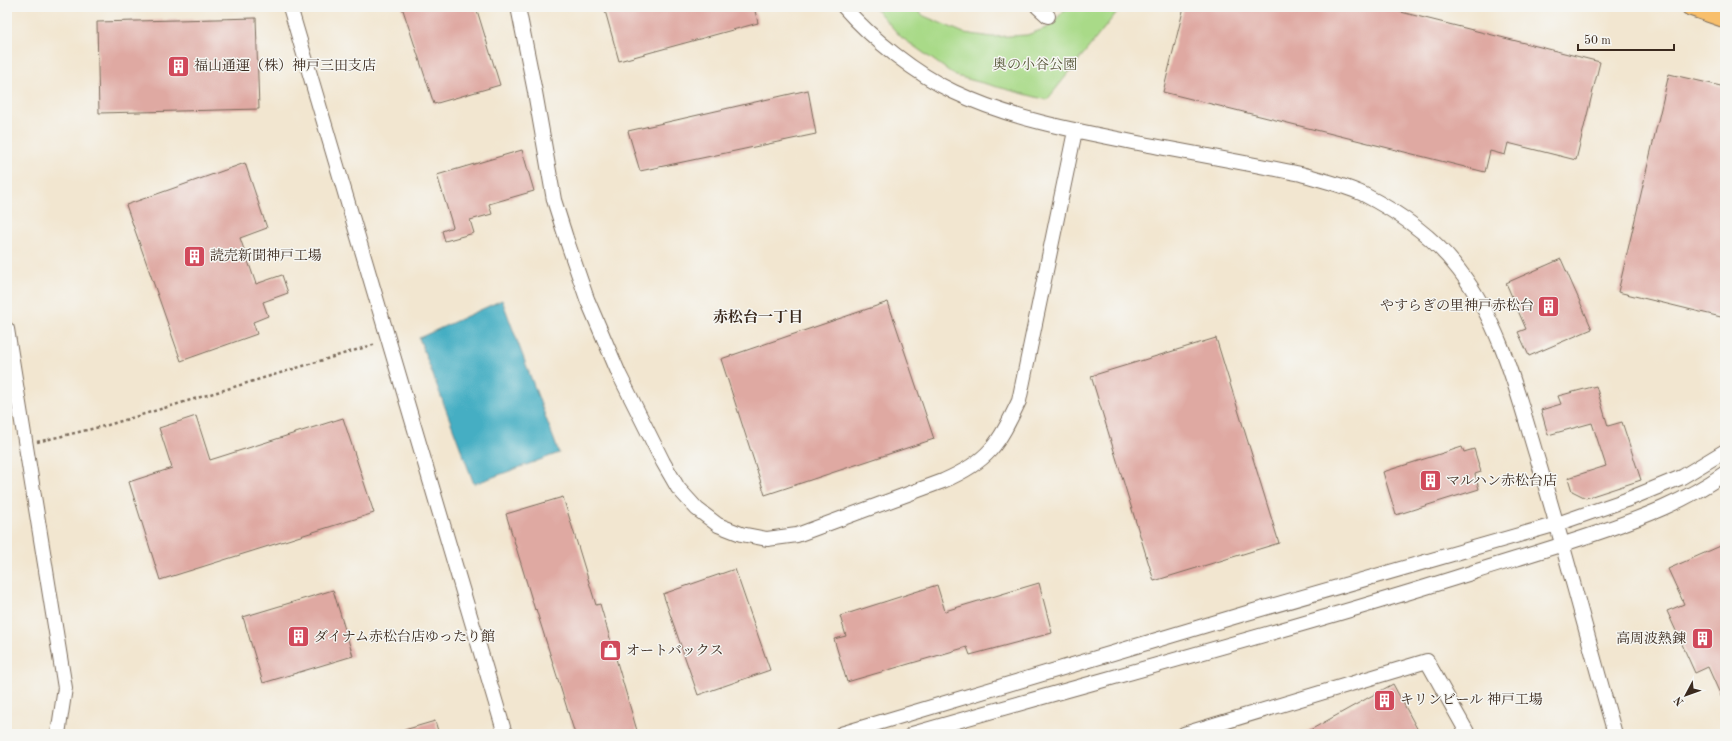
<svg xmlns="http://www.w3.org/2000/svg" width="1732" height="741" font-family="'Old Standard TT','Noto Serif JP',serif">
<style>
.green{fill:#a9da88;stroke:#728253}
.water{fill:#44aec3;stroke:#406c70}
.building{fill:#dfa9a2}
.lines{fill:none;stroke-linecap:round;stroke-linejoin:round}
.minor-casing{stroke:#7b6c5c;stroke-width:16}
.major-casing{stroke:#7b6c5c;stroke-width:19}
.path{stroke:#7b6c5c;stroke-width:2.5;stroke-dasharray:3 3;stroke-linecap:butt}
.minor{stroke:#fff;stroke-width:14}
.major{stroke:#f8bf6c;stroke-width:17}
.labels{text-anchor:middle;dominant-baseline:central;stroke-width:3;stroke-linejoin:round;paint-order:stroke}
.park-label{font-size:14px;fill:#565638;stroke:#f6f6f2}
.poi-label{font-size:14px;fill:#3b2a1e;stroke:#f6f6f2;text-anchor:start}
.neighbourhood-label{font-size:15px;font-weight:bold;fill:#3b2a1e;stroke:#f6f6f2}
</style>
<rect width="100%" height="100%" fill="#f6f6f2"/>
<filter id="ink" filterUnits="userSpaceOnUse"><feTurbulence type="fractalNoise" baseFrequency=".025" numOctaves="2"/><feDisplacementMap in="SourceGraphic" scale="8" xChannelSelector="R" yChannelSelector="G"/><feConvolveMatrix kernelMatrix="1 2 1 2 8 2 1 2 1" color-interpolation-filters="sRGB"/></filter>
<filter id="wash" filterUnits="userSpaceOnUse"><feTurbulence type="fractalNoise" baseFrequency=".012" numOctaves="4" result="noise"/><feDisplacementMap in="SourceGraphic" scale="16" xChannelSelector="R" yChannelSelector="G"/><feGaussianBlur stdDeviation="0.9" result="paint"/><feColorMatrix in="noise" values="0 0 0 0 0 0 0 0 0 0 0 0 0 0 0 0 0 1.4 0 .05"/><feComposite in="paint" operator="in"/></filter>
<g filter="url(#wash)">
<rect width="100%" height="100%" fill="#f2e6d0"/>
<path class="green" d="M874 7H913L924 16 964 33 992 37 1027 35 1049 27 1067 7H1121L1047 100 956 76 901 37Z"/>
<path class="water" d="M502 300 559 453 474 484 419 338Z"/>
<g id="blocks">
<path class="building" d="M402 7H476L500 85 434 104Z
M604 7H754L758 23 619 61Z
M1184 7H1381L1600 62 1576 160 1508 143 1505 155 1490 151 1485 172 1163 92Z
M256 18 259 109 99 113 97 22Z
M1669 74 1725 87V318L1618 292Z
M808 90 816 134 640 171 628 131Z
M522 150 534 191 489 204 492 214 470 220 474 233 445 241 442 231 453 227 437 175Z
M245 163 267 228 240 238 256 284 282 275 288 293 263 302 268 316 253 322 257 334 181 361 126 205Z
M1561 259 1592 329 1529 356 1518 332 1526 329 1506 283Z
M888 302 934 439 765 495 721 359Z
M1216 338 1279 543 1154 581 1091 376Z
M1596 386 1608 426 1622 422 1641 480 1586 498 1572 491 1568 478 1606 466 1592 423 1548 435 1541 410 1561 404 1558 396Z
M196 416 210 460 343 418 374 513 160 580 129 482 172 468 159 428Z
M1462 447 1464 452 1474 449 1481 472 1475 474 1479 489 1396 515 1383 472Z
M563 497 596 605 600 604 638 734H575L536 609 535 610 506 514Z
M1725 544V705L1708 667 1695 673 1667 611 1684 604 1668 569Z
M735 569 770 670 698 695 663 594Z
M1039 583 1052 633 970 655 967 647 847 682 834 639 846 636 840 616 937 585 945 611Z
M333 590 353 656 263 683 243 617Z
M1393 684 1420 734H1303Z
M435 721 439 734H401V731Z"/>
</g>
</g>
<g filter="url(#ink)">
<use href="#blocks" fill-opacity="0" stroke="#7b6c5c" stroke-width="1"/>
<g class="lines">
<defs>
<path id="minor" d="M290 7 505 734
M518 7 535 92 554 200 566 238 587 299 619 374 663 462 678 488 697 509 718 525 741 534 767 539 797 535 943 481C989 461 998 445 1019 401L1075 131
M844 7C872 39 916 74 954 92 1011 119 1076 131 1138 143 1192 153 1247 163 1301 174 1322 180 1344 185 1363 194 1398 212 1435 238 1459 270 1500 323 1516 388 1535 451 1564 545 1588 640 1615 734
M1038 7 1048 16
M7 329 65 688 58 734
M841 734 1247 613 1557 524 1626 500 1682 477 1725 451
M912 734C1099 680 1288 631 1474 572 1515 559 1556 547 1597 533 1643 517 1685 502 1725 473
M1184 734 1427 661 1468 734"/>
<path id="major" d="M1690 7 1725 19"/>
</defs>
<use href="#minor" class="minor-casing"/>
<use href="#major" class="major-casing"/>
<path class="path" d="M37 442 108 425 376 344"/>
<use href="#minor" class="minor"/>
<use href="#major" class="major"/>
</g>
</g>
<defs>
<symbol id="building-square" viewBox="-11 -11 22 22"><rect x="-9" y="-9" width="18" height="18" rx="4" fill="#d1495b" stroke="#f6f6f2"/><path d="M-4-6H4V6H1V3H-1V6H-4ZM-2.5-4.3h1.7v1.8h-1.7ZM.8-4.3h1.7v1.8H.8ZM-2.5-1h1.7V.8h-1.7ZM.8-1h1.7V.8H.8Z" fill="#fff"/></symbol>
<symbol id="shop-square" viewBox="-11 -11 22 22"><rect x="-9" y="-9" width="18" height="18" rx="4" fill="#d1495b" stroke="#f6f6f2"/><path d="M-5-2.5h2.3a2.7 3.5 0 0 1 5.4 0H5L5.5 6h-11ZM-1.5-2.5h3a1.5 2.3 0 0 0-3 0Z" fill="#fff"/></symbol>
</defs>
<g fill-rule="evenodd">
<use href="#building-square" x="166" y="54" width="25" height="25"/>
<use href="#building-square" x="182" y="244" width="25" height="25"/>
<use href="#building-square" x="1536" y="294" width="25" height="25"/>
<use href="#building-square" x="1418" y="468" width="25" height="25"/>
<use href="#building-square" x="286" y="624" width="25" height="25"/>
<use href="#building-square" x="1690" y="626" width="25" height="25"/>
<use href="#shop-square" x="598" y="638" width="25" height="25"/>
<use href="#building-square" x="1372" y="688" width="25" height="25"/>
</g>
<g class="labels">
<g class="park-label">
<text x="1035" y="65">奥の小谷公園</text>
</g>
<g class="poi-label">
<text x="194" y="66">福山通運（株）神戸三田支店</text>
<text x="210" y="256">読売新聞神戸工場</text>
<text x="1534" y="306" text-anchor="end">やすらぎの里神戸赤松台</text>
<text x="1446" y="481">マルハン赤松台店</text>
<text x="314" y="637">ダイナム赤松台店ゆったり館</text>
<text x="1686" y="639" text-anchor="end">高周波熱錬</text>
<text x="626" y="651">オートバックス</text>
<text x="1400" y="700">キリンビール 神戸工場</text>
</g>
<g class="neighbourhood-label">
<text x="758" y="318">赤松台一丁目</text>
</g>
</g>
<rect width="1732" height="741" fill="none" stroke="#f6f6f2" stroke-width="24"/>
<g transform="translate(1686 695) rotate(229)" stroke="#f6f6f2" stroke-width="3" paint-order="stroke">
<path d="M0-3L7 15L0 10L-7 15Z" fill="#3b2a1e"/>
<text y="-6" font-size="11" font-weight="bold" text-anchor="middle" fill="#3b2a1e">N</text>
</g>
<path d="M1578 44v6h96v-6" fill="none" stroke="#3b2a1e" stroke-width="2"/>
<text x="1584" y="44" font-size="12" fill="#3b2a1e" stroke="#f6f6f2" stroke-width="3" paint-order="stroke">50 m</text>
</svg>
